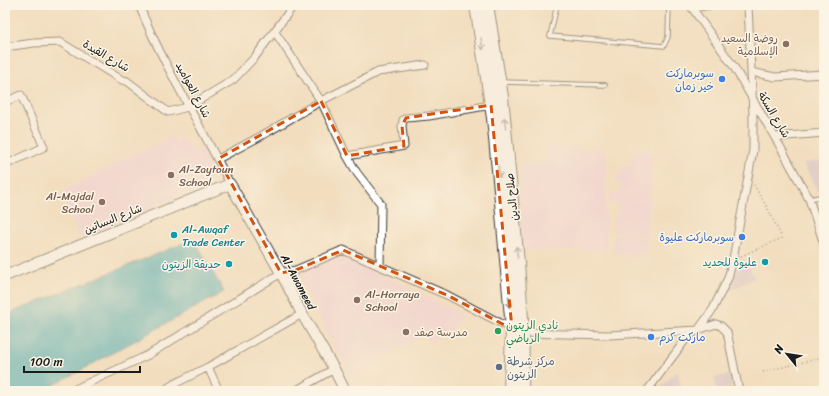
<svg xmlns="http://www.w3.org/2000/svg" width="829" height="396" font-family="Sriracha,'Playpen Sans Arabic',sans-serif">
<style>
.built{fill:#f2cfe0}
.industrial{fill:#cfbdcf}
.water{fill:#3baaba;stroke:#2c636b}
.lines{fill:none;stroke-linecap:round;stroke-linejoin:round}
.service-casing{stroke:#3c3934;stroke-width:5.5}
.minor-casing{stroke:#3c3934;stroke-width:9}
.secondary-casing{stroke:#3c3934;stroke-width:12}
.trunk-casing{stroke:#3c3934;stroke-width:14}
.path{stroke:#3c3934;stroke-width:1.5;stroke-dasharray:1 3;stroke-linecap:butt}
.service{stroke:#fff;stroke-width:3.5}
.minor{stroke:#fff;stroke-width:7}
.secondary{stroke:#fff;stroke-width:10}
.trunk{stroke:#fff;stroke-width:12}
.oneway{stroke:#999}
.marked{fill:none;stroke:#d4530e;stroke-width:3;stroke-dasharray:8 5;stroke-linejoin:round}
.education-dot{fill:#8d6e63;stroke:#fcf5e5;stroke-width:1.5}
.shop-dot{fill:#3f7fe0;stroke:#fcf5e5;stroke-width:1.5}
.culture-dot{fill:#0f9aa8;stroke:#fcf5e5;stroke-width:1.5}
.leisure-dot{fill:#2e9e5b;stroke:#fcf5e5;stroke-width:1.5}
.service-dot{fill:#5c6f8a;stroke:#fcf5e5;stroke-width:1.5}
.labels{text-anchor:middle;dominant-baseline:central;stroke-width:3;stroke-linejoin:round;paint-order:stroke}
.education-label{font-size:11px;fill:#785e54;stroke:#fcf5e5;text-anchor:start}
.street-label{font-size:11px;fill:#1c1c1c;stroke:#fcf5e5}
.shop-label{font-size:11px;fill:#366cbe;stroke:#fcf5e5;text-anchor:end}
.culture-label{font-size:11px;fill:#0d838f;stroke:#fcf5e5;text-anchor:end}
.leisure-label{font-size:11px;fill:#27864d;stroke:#fcf5e5;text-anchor:start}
.service-label{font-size:11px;fill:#4e5e75;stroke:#fcf5e5;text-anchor:start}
</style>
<rect width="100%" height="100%" fill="#fcf5e5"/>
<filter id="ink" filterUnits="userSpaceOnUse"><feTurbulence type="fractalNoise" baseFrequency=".025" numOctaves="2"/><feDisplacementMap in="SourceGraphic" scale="8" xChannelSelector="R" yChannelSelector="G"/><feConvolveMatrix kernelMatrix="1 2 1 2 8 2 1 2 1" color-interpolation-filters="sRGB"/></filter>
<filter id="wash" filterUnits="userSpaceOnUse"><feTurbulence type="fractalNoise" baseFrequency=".012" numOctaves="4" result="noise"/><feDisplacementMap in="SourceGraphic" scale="16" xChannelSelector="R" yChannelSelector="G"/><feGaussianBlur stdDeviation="0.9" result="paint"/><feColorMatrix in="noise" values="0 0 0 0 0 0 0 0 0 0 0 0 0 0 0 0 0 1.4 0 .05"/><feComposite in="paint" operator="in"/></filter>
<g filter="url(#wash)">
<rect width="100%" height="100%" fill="#f2debf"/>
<path class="built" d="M172 136 176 142 180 138 194 151 201 148 214 171 213 178 209 183 81 239 61 192 122 160Z
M547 147H576V150H606V250H520V163H547Z
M636 148 650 149V154H653L647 235 613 232 614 215H618L619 203 610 202V192L620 193 621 184 615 183 616 174H621L622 165H631L632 153H636Z
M614 234 647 237 646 255 612 252Z
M338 255 410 288 462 315 453 328 432 343 423 335 355 376 335 349 297 274Z"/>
<path class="industrial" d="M824 161V192H821L817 191 803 163Z
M745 259 755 278 729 291 740 261Z
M678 371 682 391H658L657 390Z
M731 374 733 387 717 391 714 378Z"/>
<path class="water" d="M194 239 224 292 43 391H12L5 377V315Z"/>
</g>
<g filter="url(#ink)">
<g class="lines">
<defs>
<path id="service" d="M557 5 550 36 664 46 668 37 669 5
M502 82 605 85
M809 199 824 196"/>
<path id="minor" d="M139 5C164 67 200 124 230 184
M690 5 734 67 781 148 809 199 824 244
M692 8 710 5
M275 32 321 101 347 156 357 173 381 204 380 266
M5 48 12 46 34 43 60 42 122 80 127 81 168 112 188 107 233 80 255 57 294 5
M751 72 775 77 824 74
M5 102 21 95 44 147 5 165
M775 137 824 133
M347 156 404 146 402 126 403 120 406 118 429 116 491 105
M218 159 261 136 321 101 378 72 425 65
M208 367 219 391
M71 391 148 355 281 273 296 270 343 250 449 296 512 329 523 333 609 335 698 330 716 324 721 326 727 332 739 391
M163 391 174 384 208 367 302 314
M295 391 334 369
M647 391 683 343 688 337 698 330 713 309 728 278 733 259 753 150V114L748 5"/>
<path id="secondary" d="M5 276 230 184 281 273 302 314 334 369 345 391"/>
<path id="trunk" d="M476 5 493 118 500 190 512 329 510 391
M487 5 502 97 518 263 523 333 522 391"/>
</defs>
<use href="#service" class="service-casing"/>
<use href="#minor" class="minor-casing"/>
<use href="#secondary" class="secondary-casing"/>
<use href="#trunk" class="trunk-casing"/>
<path class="path" d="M741 256 782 238 767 207 754 185
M763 372 824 357
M806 388V391
M713 391 730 387"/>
<use href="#service" class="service"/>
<use href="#minor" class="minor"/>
<use href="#secondary" class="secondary"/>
<use href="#trunk" class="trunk"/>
</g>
<defs><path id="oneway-shaft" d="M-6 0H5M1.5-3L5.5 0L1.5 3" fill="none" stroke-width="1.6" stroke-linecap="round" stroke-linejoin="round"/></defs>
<g class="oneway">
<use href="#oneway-shaft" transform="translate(482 44) rotate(81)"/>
<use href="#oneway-shaft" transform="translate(505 123) rotate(-96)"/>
<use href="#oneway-shaft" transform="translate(499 172) rotate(84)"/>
<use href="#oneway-shaft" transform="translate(517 252) rotate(-96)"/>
<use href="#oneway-shaft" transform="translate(509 302) rotate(85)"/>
</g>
</g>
<path d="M0 0H829V396H0ZM321 101 347 156 404 146 402 126 406 118 491 105 512 329 449 296 343 250 296 270 281 273 218 159Z" fill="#f2debf" fill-opacity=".55" fill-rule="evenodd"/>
<path class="marked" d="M321 101 347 156 404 146 402 126 406 118 491 105 512 329 449 296 343 250 296 270 281 273 218 159Z"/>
<g class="education-dot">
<circle cx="786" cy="44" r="4"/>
<circle cx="171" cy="175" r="4"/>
<circle cx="102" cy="202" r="4"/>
<circle cx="357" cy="300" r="4"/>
<circle cx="406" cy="332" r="4"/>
</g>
<g class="shop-dot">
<circle cx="722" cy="79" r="4"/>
<circle cx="742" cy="237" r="4"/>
<circle cx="651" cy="337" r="4"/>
</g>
<g class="culture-dot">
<circle cx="174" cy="235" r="4"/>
<circle cx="765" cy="262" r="4"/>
<circle cx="229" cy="264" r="4"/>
</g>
<circle class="leisure-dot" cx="498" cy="331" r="4"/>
<circle class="service-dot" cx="499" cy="367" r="4"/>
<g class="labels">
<g class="education-label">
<text x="778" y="38" text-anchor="end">روضة السعيد<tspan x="778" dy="13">الإسلامية</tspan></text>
<text x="179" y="169">Al-Zaytoun<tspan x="179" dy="13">School</tspan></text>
<text x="94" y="196" text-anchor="end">Al-Majdal<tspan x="94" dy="13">School</tspan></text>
<text x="365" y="294">Al-Horraya<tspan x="365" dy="13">School</tspan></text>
<text x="414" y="332">مدرسة صفد</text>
</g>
<g class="street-label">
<text transform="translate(106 56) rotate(30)">شارع القيدة</text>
<text transform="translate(193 90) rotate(62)">شارع العواميد</text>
<text transform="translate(774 115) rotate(59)">شارع السكة</text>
<text transform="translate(512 197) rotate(-96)">صلاح الدين</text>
<text transform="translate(113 219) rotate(-22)">شارع البساتين</text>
<text transform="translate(298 282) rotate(62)">Al-Awameed</text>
</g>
<g class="shop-label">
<text x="714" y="73">سوبرماركت<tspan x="714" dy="13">خير زمان</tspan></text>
<text x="734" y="237">سوبرماركت عليوة</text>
<text x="659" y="337" text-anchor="start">ماركت كرم</text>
</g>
<g class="culture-label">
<text x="182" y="229" text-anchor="start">Al-Awqaf<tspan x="182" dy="13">Trade Center</tspan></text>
<text x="757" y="262">عليوة للحديد</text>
<text x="221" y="264">حديقة الزيتون</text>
</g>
<g class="leisure-label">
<text x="506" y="325">نادي الزيتون<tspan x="506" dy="13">الرياضي</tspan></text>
</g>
<g class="service-label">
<text x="507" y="361">مركز شرطة<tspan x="507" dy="13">الزيتون</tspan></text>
</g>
</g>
<rect width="829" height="396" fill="none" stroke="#fcf5e5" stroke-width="20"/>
<g transform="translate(787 354) rotate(300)" stroke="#fcf5e5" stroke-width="3" paint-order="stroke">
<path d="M0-3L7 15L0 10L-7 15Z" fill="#1c1c1c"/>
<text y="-6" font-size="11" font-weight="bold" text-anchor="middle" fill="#1c1c1c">N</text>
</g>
<path d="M24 366v6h116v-6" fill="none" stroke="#1c1c1c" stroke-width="2"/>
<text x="30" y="366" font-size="12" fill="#1c1c1c" stroke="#fcf5e5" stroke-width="3" paint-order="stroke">100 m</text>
</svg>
